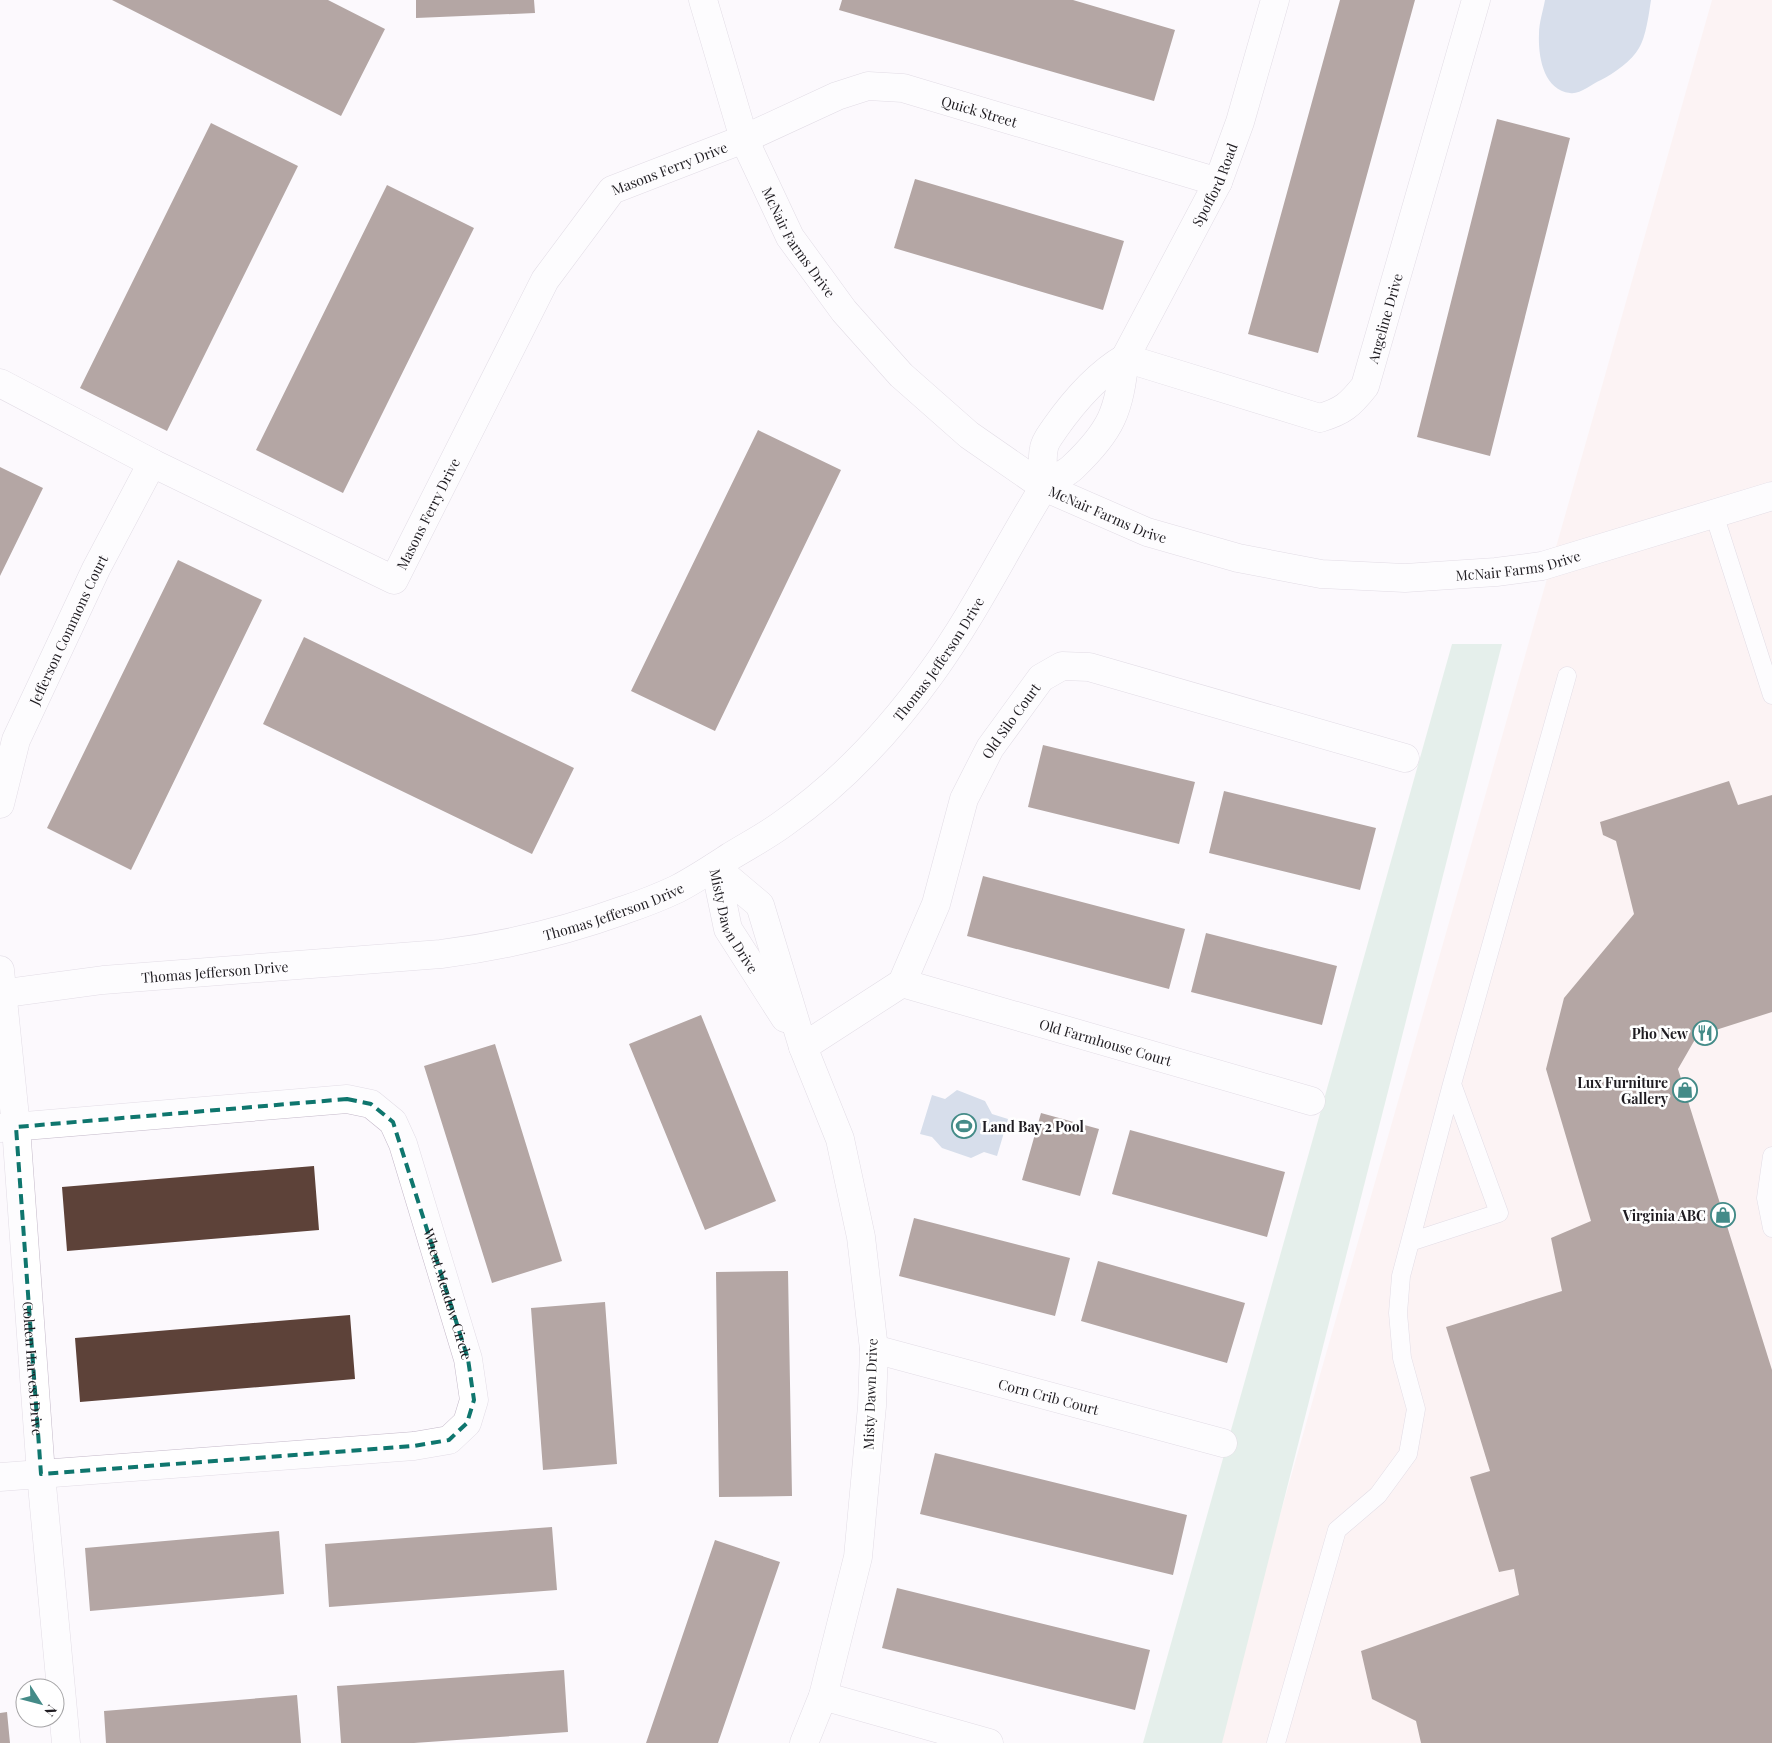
<svg xmlns="http://www.w3.org/2000/svg" width="1772" height="1743" font-family="'Playfair Display',serif">
<style>
.commercial{fill:#fcece9}
.green{fill:#cbe3d4}
.water{fill:#aabdd5}
.building{fill:#5d4239}
.lines{fill:none;stroke-linecap:round;stroke-linejoin:round}
.lane-casing{stroke:#c4b9c9;stroke-width:19}
.street-casing{stroke:#c4b9c9;stroke-width:29}
.lane{stroke:#fff;stroke-width:18}
.street{stroke:#fff;stroke-width:28}
.marked{fill:none;stroke:#0f766e;stroke-width:4;stroke-dasharray:10 6;stroke-linejoin:round}
.labels{text-anchor:middle;dominant-baseline:central;stroke-width:5;stroke-linejoin:round;paint-order:stroke}
.street-label{font-size:14px;fill:#1f1c21;stroke:#fff}
.poi-label{font-size:14px;font-weight:bold;fill:#1f1c21;stroke:#fff;text-anchor:end}
</style>
<rect width="100%" height="100%" fill="#fcf9fd"/>
<path class="commercial" d="M1712 0H1772V1743H1215Z"/>
<path class="green" d="M1452 644H1502L1222 1743H1143Z"/>
<path class="water" d="M1545 0H1651C1649 13 1646 37 1639 48 1632 61 1614 73 1601 80 1592 84 1579 95 1570 93 1543 90 1538 55 1539 34 1539 23 1543 11 1545 0Z
M957 1090 985 1101 992 1114 1008 1119 997 1156 984 1152 971 1158 942 1148 932 1137 920 1134 932 1095 945 1099Z"/>
<path class="building" d="M112 0H328L385 29 341 116Z
M416 0H534L535 13 416 18Z
M842 0H1073L1175 30 1154 101 839 10Z
M1340 0H1415L1318 353 1248 334Z
M1497 119 1570 138 1490 456 1417 437Z
M211 123 298 166 167 431 80 388Z
M915 179 1124 241 1103 310 894 248Z
M387 185 474 228 343 493 256 450Z
M758 430 841 470 715 731 631 691Z
M0 467 43 488 0 576Z
M178 560 262 600 131 870 47 828Z
M304 637 574 768 532 854 263 724Z
M1043 745 1195 782 1179 844 1028 807Z
M1729 781 1738 805 1772 795V1012L1697 1036 1678 1069 1772 1370V1743H1421L1416 1721 1372 1699 1361 1651 1519 1595 1514 1569 1499 1572 1470 1477 1490 1471 1446 1327 1562 1291 1551 1238 1591 1221 1546 1069 1564 998 1634 914 1616 841 1603 835 1600 822Z
M1224 791 1376 828 1360 890 1209 853Z
M983 876 1185 929 1169 989 967 936Z
M1206 933 1337 966 1322 1025 1191 992Z
M701 1015 776 1201 705 1230 629 1044Z
M495 1044 562 1261 492 1283 424 1066Z
M1041 1113 1099 1129 1080 1196 1022 1180Z
M1130 1130 1285 1172 1267 1237 1112 1194Z
M314 1166 319 1230 67 1251 62 1187Z
M914 1218 1070 1258 1055 1316 899 1276Z
M1098 1261 1245 1303 1227 1363 1081 1321Z
M788 1271 792 1496 719 1497 716 1272Z
M605 1302 617 1464 543 1470 531 1308Z
M350 1315 355 1379 80 1402 75 1338Z
M935 1453 1187 1515 1173 1575 920 1514Z
M552 1527 557 1590 329 1607 325 1544Z
M279 1531 284 1594 90 1611 85 1548Z
M715 1540 780 1562 718 1743H646Z
M897 1588 1150 1650 1135 1710 882 1648Z
M564 1670 568 1732 414 1743H341L337 1686Z
M297 1695 301 1743H106L104 1711Z
M7 1712 10 1743H0V1713Z"/>
<g class="lines">
<defs>
<path id="lane" d="M1714 514 1772 695
M1772 1156 1766 1198 1772 1228
M1410 1242 1499 1213 1452 1084
M1276 1743 1337 1530 1378 1495 1408 1454 1416 1409 1402 1358 1398 1313 1401 1276 1452 1084 1567 676"/>
<g id="street">
<path id="s1" d="M703 0 744 139 790 237 844 311 901 375 969 435 1044 487 1147 532 1238 558 1321 574 1405 578 1496 572 1542 566 1772 496"/>
<path id="s2" d="M1125 358 1320 418C1343 411 1350 405 1365 386L1476 0"/>
<path id="s3" d="M0 383 152 463 394 580 545 280 612 190 744 139 837 96 868 86 903 88 1218 182"/>
<path d="M1044 487C1044 475 1041 460 1044 448 1045 441 1051 434 1055 428 1074 401 1096 375 1125 358"/>
<path id="s4" d="M0 804 16 740 96 569 152 463"/>
<path d="M715 867 760 905 803 1047 840 1139 861 1237 874 1349 872 1406 858 1557 823 1696 804 1743"/>
<path id="s5" d="M715 867 728 929 785 1018"/>
<path id="s6" d="M0 970 16 1127 41 1474 66 1743"/>
<path id="s7" d="M902 983 1311 1101"/>
<path id="s8" d="M0 994 103 980 441 954C505 946 563 932 624 910 642 904 660 897 677 889 696 879 714 867 731 856 749 845 768 835 784 823 841 783 892 728 932 672 974 614 1005 550 1042 490 1048 480 1064 476 1073 467 1112 430 1119 411 1125 358L1218 182 1240 122 1275 0"/>
<path id="s9" d="M803 1047 902 983 936 904 964 799 990 748 1041 678 1062 666 1089 667 1405 758"/>
<path id="s10" d="M0 1128 347 1099 371 1104 393 1122 403 1144 468 1359 474 1400 467 1423 449 1440 414 1446 0 1477"/>
<path id="s11" d="M874 1349 1223 1443"/>
<path d="M823 1696 989 1743"/>
</g>
</defs>
<use href="#lane" class="lane-casing"/>
<use href="#street" class="street-casing"/>
<use href="#lane" class="lane"/>
<use href="#street" class="street"/>
</g>
<path d="M0 0H1772V1743H0ZM347 1099 371 1104 393 1122 468 1359 474 1400 467 1423 449 1440 414 1446 41 1474 16 1127Z" fill="#fcf9fd" fill-opacity=".55" fill-rule="evenodd"/>
<path class="marked" d="M347 1099 371 1104 393 1122 468 1359 474 1400 467 1423 449 1440 414 1446 41 1474 16 1127Z"/>
<defs>
<symbol id="restaurant-ring" viewBox="-11 -11 22 22"><circle r="9.5" fill="#fff" stroke="#448b88" stroke-width="1.5"/><path d="M-5-6h1v4h1v-4h1v4h1v-4h1v5L-1.5 .5V6h-2V.5L-5-1ZM5-6V6H3V1.5H1.5Q1.5-4 5-6Z" fill="#448b88"/></symbol>
<symbol id="shop-ring" viewBox="-11 -11 22 22"><circle r="9.5" fill="#fff" stroke="#448b88" stroke-width="1.5"/><path d="M-5-2.5h2.3a2.7 3.5 0 0 1 5.4 0H5L5.5 6h-11ZM-1.5-2.5h3a1.5 2.3 0 0 0-3 0Z" fill="#448b88"/></symbol>
<symbol id="stadium-ring" viewBox="-11 -11 22 22"><circle r="9.5" fill="#fff" stroke="#448b88" stroke-width="1.5"/><path d="M0-5a6.5 5 0 1 0 0 10a6.5 5 0 1 0 0-10ZM-3.5-1.8h7v3.6h-7Z" fill="#448b88"/></symbol>
</defs>
<g fill-rule="evenodd">
<use href="#restaurant-ring" x="1691" y="1019" width="28" height="28"/>
<use href="#shop-ring" x="1671" y="1076" width="28" height="28"/>
<use href="#stadium-ring" x="950" y="1112" width="28" height="28"/>
<use href="#shop-ring" x="1709" y="1201" width="28" height="28"/>
</g>
<g class="labels">
<g class="street-label">
<text stroke="none"><textPath href="#s3" startOffset="1280">Quick Street</textPath></text>
<text stroke="none"><textPath href="#s3" startOffset="950">Masons Ferry Drive</textPath></text>
<text stroke="none"><textPath href="#s8" startOffset="1598">Spofford Road</textPath></text>
<text stroke="none"><textPath href="#s1" startOffset="262">McNair Farms Drive</textPath></text>
<text stroke="none"><textPath href="#s2" startOffset="331">Angeline Drive</textPath></text>
<text stroke="none"><textPath href="#s3" startOffset="515">Masons Ferry Drive</textPath></text>
<text stroke="none"><textPath href="#s1" startOffset="682">McNair Farms Drive</textPath></text>
<text stroke="none"><textPath href="#s1" startOffset="1102">McNair Farms Drive</textPath></text>
<text stroke="none"><textPath href="#s4" startOffset="188">Jefferson Commons Court</textPath></text>
<text stroke="none"><textPath href="#s8" startOffset="1041">Thomas Jefferson Drive</textPath></text>
<text stroke="none"><textPath href="#s9" startOffset="404">Old Silo Court</textPath></text>
<text stroke="none"><textPath href="#s8" startOffset="621">Thomas Jefferson Drive</textPath></text>
<text stroke="none"><textPath href="#s5" startOffset="58">Misty Dawn Drive</textPath></text>
<text stroke="none"><textPath href="#s8" startOffset="216">Thomas Jefferson Drive</textPath></text>
<text stroke="none"><textPath href="#s7" startOffset="212">Old Farmhouse Court</textPath></text>
<text stroke="none"><textPath href="#s10" startOffset="582">Wheat Meadow Circle</textPath></text>
<text stroke="none"><textPath href="#s6" startOffset="400">Golden Harvest Drive</textPath></text>
<text transform="translate(870 1394) rotate(-88)">Misty Dawn Drive</text>
<text stroke="none"><textPath href="#s11" startOffset="181">Corn Crib Court</textPath></text>
</g>
<g class="poi-label">
<text x="1688" y="1033">Pho New</text>
<text x="1668" y="1082">Lux Furniture<tspan x="1668" dy="16">Gallery</tspan></text>
<text x="982" y="1126" text-anchor="start">Land Bay 2 Pool</text>
<text x="1706" y="1215">Virginia ABC</text>
</g>
</g>
<g transform="translate(40 1703) rotate(126)"><circle r="24" fill="#ffffff" stroke="#a5a4a6"/>
<path d="M0-4L9 19L0 12L-9 19Z" fill="#448b88"/>
<text y="-8" font-size="14" font-weight="bold" text-anchor="middle" fill="#1f1c21">N</text>
</g>
</svg>
